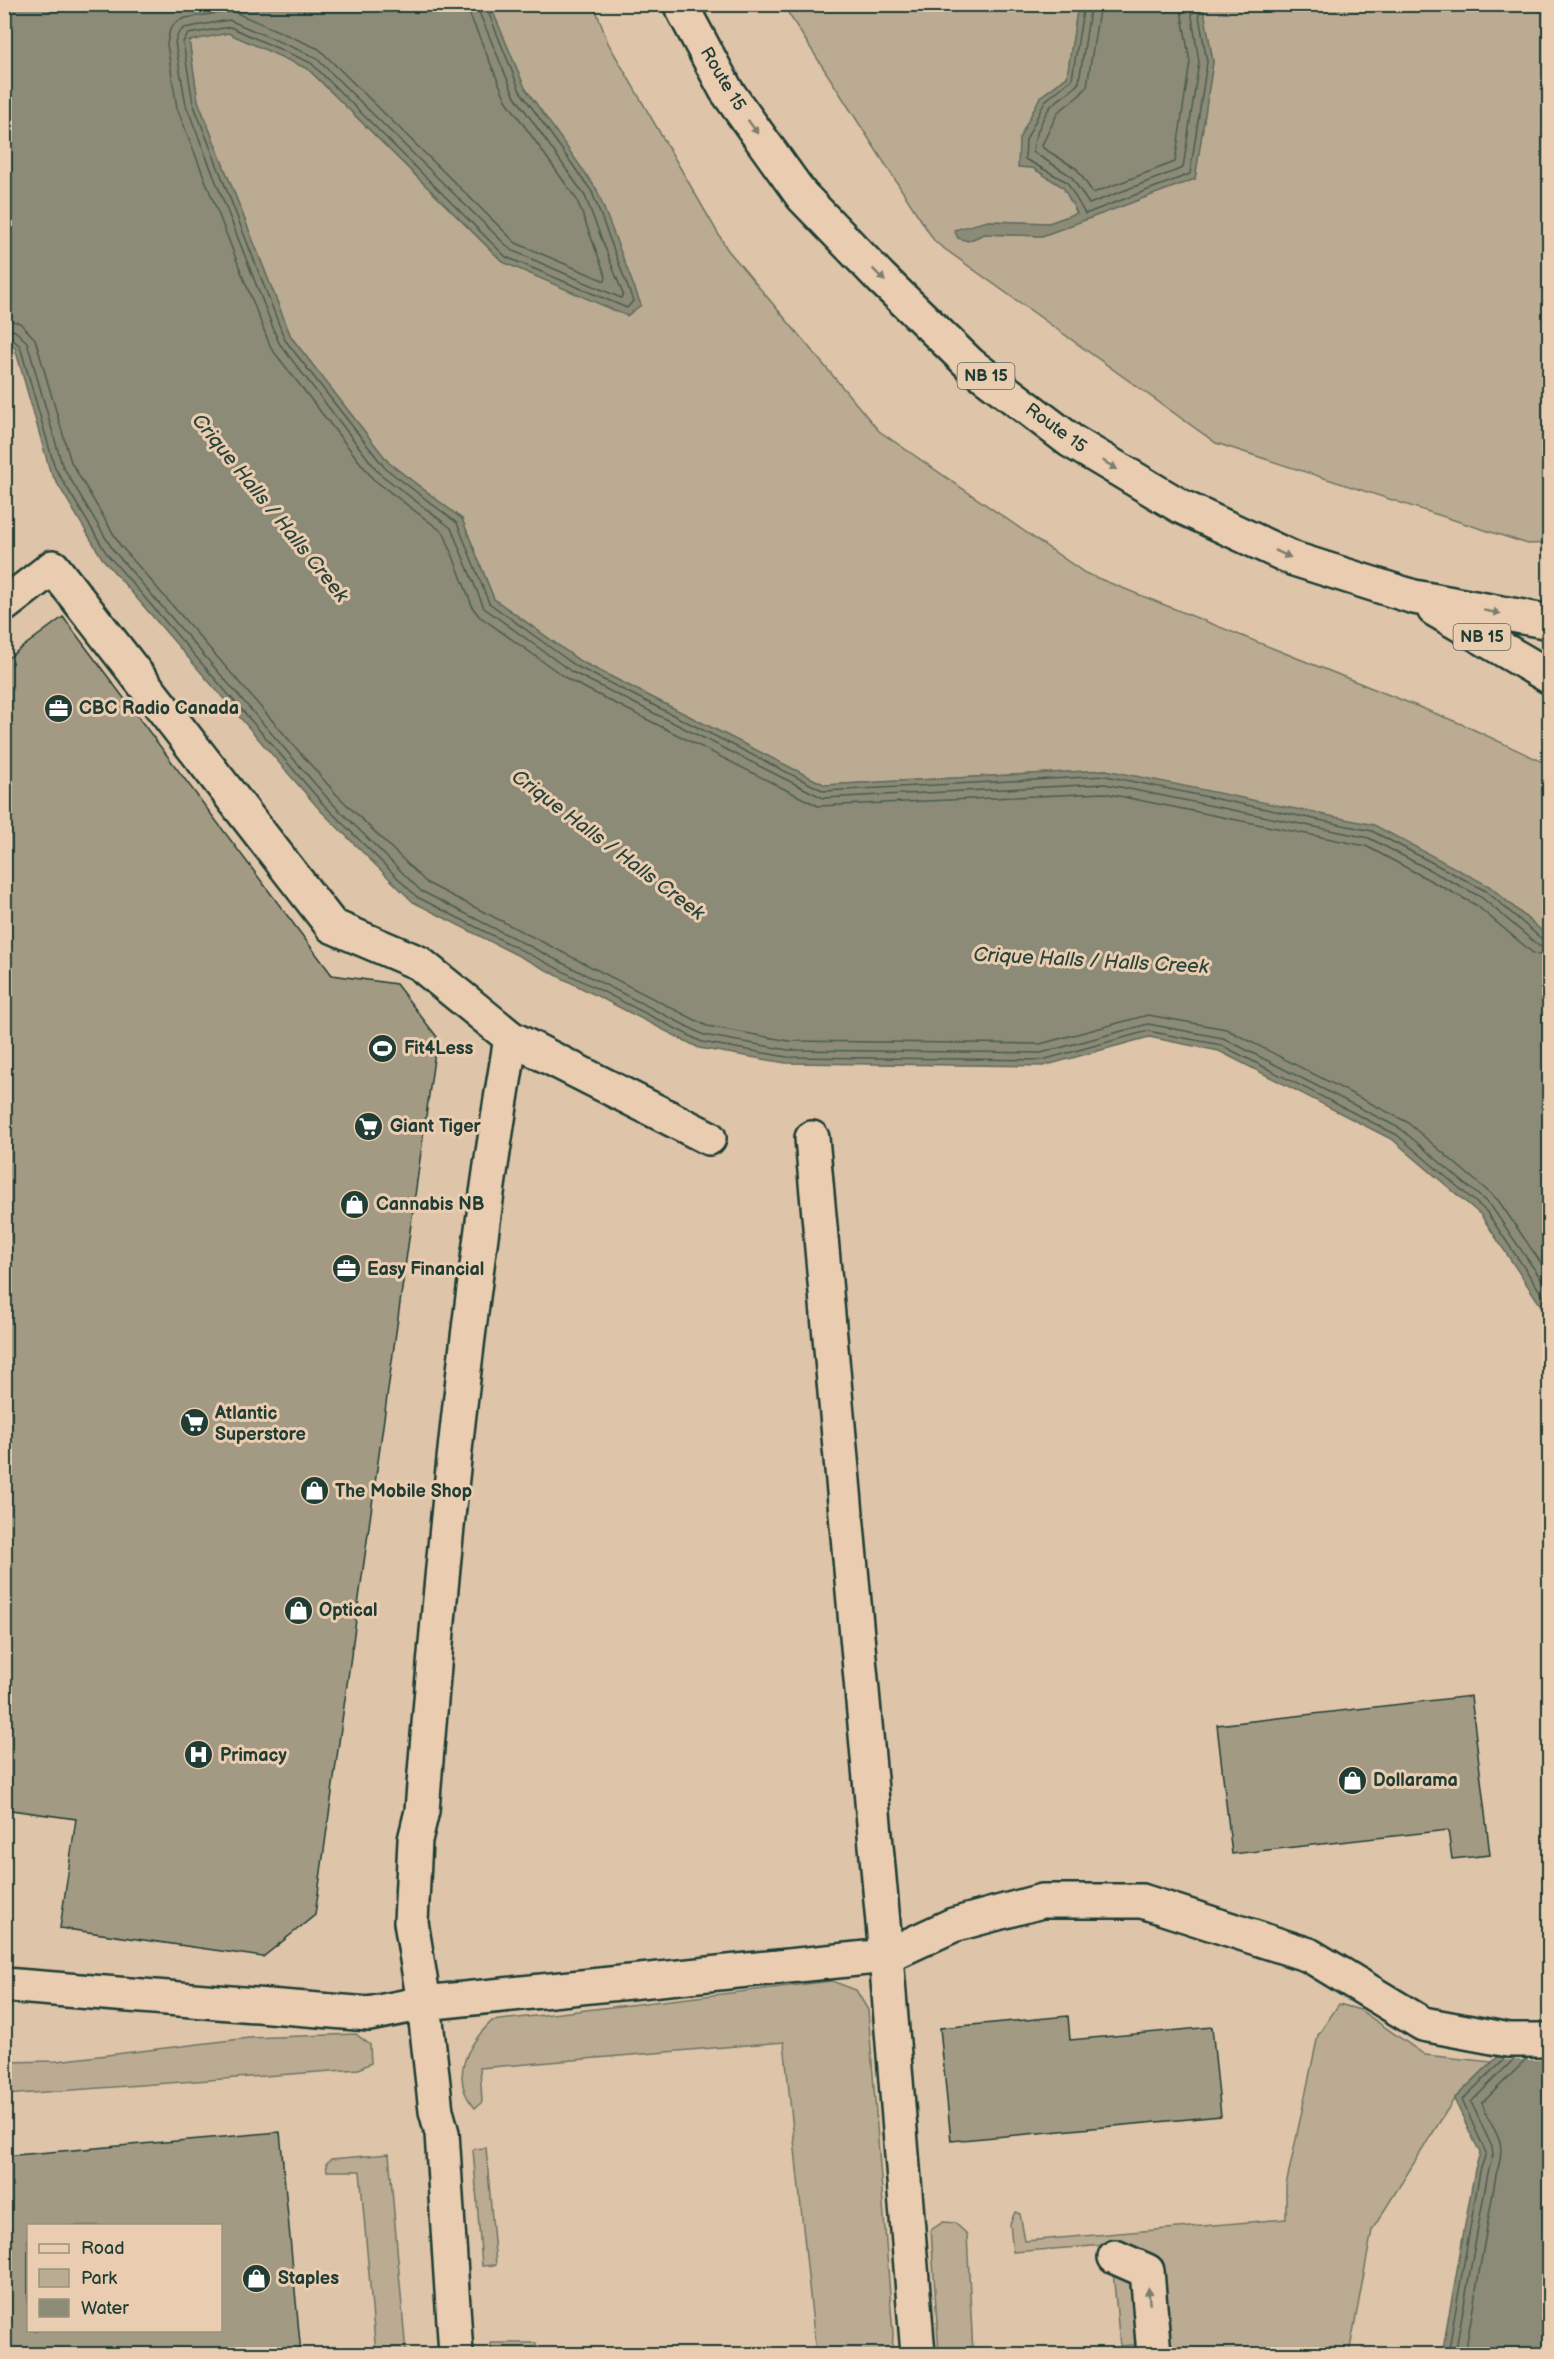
<svg xmlns="http://www.w3.org/2000/svg" width="1554" height="2359" font-family="'Balsamiq Sans',sans-serif">
<style>
.green{fill:#bbab93;stroke:#6d7464;stroke-width:1.5}
.water{fill:#8c8b77;stroke:#606c5c;stroke-width:1.5}
.pier{fill:#dec4a8}
.lines{fill:none;stroke-linecap:round;stroke-linejoin:round}
.shore{stroke:#4b5c4f;stroke-width:1.5}
.building{fill:#a39a84;stroke:#1f3d34;stroke-width:1.5;fill-rule:evenodd}
.minor-casing{stroke:#1f3d34;stroke-width:38}
.highway-casing{stroke:#1f3d34;stroke-width:38}
.minor{stroke:#eacdb0;stroke-width:33}
.highway{stroke:#eacdb0;stroke-width:33}
.oneway{fill:#7a7e6c}
.labels{text-anchor:middle;dominant-baseline:central;stroke-width:6;stroke-linejoin:round;paint-order:stroke}
.shield{fill:#eacdb0;stroke:#5c6859;stroke-width:1.5}
.shield-label{font-size:16px;font-weight:bold;fill:#1f3d34}
.street-label{font-size:18px;fill:#1f3d34;stroke:#eacdb0}
.poi-label{font-size:18px;font-weight:bold;fill:#1f3d34;stroke:#eacdb0;text-anchor:start}
.water-label{font-size:20px;font-style:italic;fill:#2a453b;stroke:#eacdb0}
</style>
<rect width="100%" height="100%" fill="#dec4a8"/>
<filter id="ink" filterUnits="userSpaceOnUse"><feTurbulence type="fractalNoise" baseFrequency=".0167" numOctaves="2"/><feDisplacementMap in="SourceGraphic" scale="12" xChannelSelector="R" yChannelSelector="G"/><feConvolveMatrix kernelMatrix="1 2 1 2 8 2 1 2 1" color-interpolation-filters="sRGB"/></filter>
<g filter="url(#ink)">
<path class="green" d="M490 5H594L608 43 727 249 879 431 1085 573 1464 725 1549 765V937L1489 886 1106 770 825 785 580 661 494 599 462 519 389 463 291 337 198 101 189 40 228 33 308 69 503 262 597 190 525 88Z
M783 5H1078L1067 77 1040 97 1019 167 1033 168 1063 187 1077 213 1049 223 988 221 968 241 984 234 1042 236 1195 179 1213 62 1203 5H1549V543L1528 544 1216 443 935 242Z
M832 1981 856 1990 868 2010 893 2334 892 2354H816L784 2042 480 2068 482 2102 475 2108C448 2078 468 2044 492 2021Z
M1339 2004 1360 2010 1425 2055 1492 2062 1454 2099 1372 2230 1349 2354H1168L1161 2272 1145 2251 1120 2244 1013 2252 1010 2224 1015 2212 1020 2214 1025 2241 1286 2219V2186L1318 2035Z
M356 2034 370 2045 371 2063 359 2069 5 2095V2062L57 2061 249 2038Z
M486 2148 496 2265 482 2266 473 2149Z
M389 2154 406 2354H376L360 2171H327L326 2164 331 2159Z
M943 2222 955 2223 967 2234 973 2354H939L931 2230Z
M1113 2271 1134 2277 1143 2344 1120 2346Z
M491 2343H536L537 2354H492Z"/>
<path class="water" d="M4 5H490L525 88 597 190 641 305 627 316 503 262 308 69 228 33 189 41 198 101 291 337 389 463 462 519 494 599 580 661 825 785 1106 770 1374 825 1489 886 1549 937V1318L1481 1215 1393 1140 1219 1051 1149 1037 1043 1066 786 1063 699 1048 413 902 320 810 102 558 50 471 15 348 5 340Z
M1078 5H1203L1213 62 1195 179 1042 236 984 234 968 241 958 238 954 230 988 221 1049 223 1077 213 1063 187 1033 168 1018 167 1019 139 1040 97 1067 77Z
M1549 1990V2354H1442L1475 2169 1480 2153 1454 2099 1535 2021Z"/>
<path class="pier" d="M1543 1998H1549V2060H1504L1508 2042 1533 2019Z"/>
<g class="lines">
<path class="shore" d="M469 4 470 15 506 100 577 200 606 277 605 281 516 243 319 49 232 11 185 18 176 22 170 29 167 44 177 108 271 348 373 479 444 533 473 608 479 616 569 680 818 806 1104 793 1366 846 1476 905 1533 953 1550 958
M478 4 479 12 514 95 585 196 623 294 621 298 511 250 315 57 229 20 184 28 178 34 175 42 186 105 279 343 379 473 451 528 484 608 572 672 823 798 1105 784 1369 838 1481 897 1539 946 1550 949
M485 4 520 91 592 192 633 301 627 308 506 257 311 63 230 27 188 34 183 42 193 103 285 340 385 468 457 523 489 603 576 666 824 791 1106 776 1372 831 1486 891 1543 940 1550 942
M1084 4 1072 79 1045 101 1026 140 1025 159 1067 182 1085 214 1190 174 1207 62 1197 4
M1091 4 1079 82C1073 92 1062 96 1053 104 1044 112 1033 140 1033 152L1071 176 1089 204 1183 168 1199 62 1190 4
M1100 4 1087 86 1080 95 1058 112 1042 145 1043 148 1077 169 1093 193 1175 162 1190 62 1180 4
M4 319 20 323 35 339 71 462 120 545 336 794 427 883 707 1026 789 1041 1040 1044 1148 1015 1226 1029 1407 1122 1498 1200 1550 1276
M4 328 15 331 27 342 62 465 113 550 329 800 421 891 704 1035 788 1050 1041 1053 1148 1024 1223 1038 1401 1129 1491 1206 1550 1292
M4 336 10 337 20 346 55 468 107 554 324 805 417 897 702 1042 787 1057 1042 1060 1148 1031 1221 1045 1397 1135 1486 1211 1550 1306
M1448 2354 1480 2171 1486 2153 1462 2100 1505 2058
M1455 2354 1488 2173 1493 2155 1492 2147 1471 2102 1515 2058
M1465 2354 1496 2175C1509 2136 1493 2136 1482 2103L1528 2058"/>
</g>
<path class="building" d="M63 617 332 975 396 984 437 1037 315 1915 263 1957 60 1928 76 1819 4 1809V661Z
M1471 1696 1490 1855 1452 1859 1448 1830 1232 1854 1217 1725Z
M1068 2016 1070 2040 1212 2027 1221 2116 951 2141 940 2028Z
M280 2132 301 2354H4V2156ZM28 2226H220V2330H28Z"/>
<g class="lines">
<defs>
<path id="minor" d="M4 605 53 567 332 926 419 963 511 1038 709 1138
M812 1138 886 1956 918 2354
M4 1985 369 2014 424 2003 411 1922 415 1840 422 1811C442 1553 468 1294 511 1038
M1115 2257 1147 2271 1154 2354
M456 2354 442 2133 436 2111 424 2003 886 1956 953 1925 1042 1901H1142L1309 1955 1423 2024 1509 2040H1550"/>
<path id="highway" d="M680 4 726 90 802 196 880 277 971 365 1071 441 1180 506 1294 559 1414 597 1550 622
M1434 609 1550 677"/>
</defs>
<use href="#minor" class="minor-casing"/>
<use href="#highway" class="highway-casing"/>
<use href="#minor" class="minor"/>
<use href="#highway" class="highway"/>
</g>
<defs><path id="oneway-solid" d="M-6-.8H1V-3.2L6.5 0L1 3.2V.8H-6Z" transform="scale(1.5)"/></defs>
<g class="oneway">
<use href="#oneway-solid" transform="translate(753 127) rotate(54)"/>
<use href="#oneway-solid" transform="translate(879 275) rotate(45)"/>
<use href="#oneway-solid" transform="translate(1110 465) rotate(31)"/>
<use href="#oneway-solid" transform="translate(1283 554) rotate(25)"/>
<use href="#oneway-solid" transform="translate(1492 612) rotate(10)"/>
<use href="#oneway-solid" transform="translate(1149 2296) rotate(-95)"/>
</g>
</g>
<defs>
<symbol id="office-disc" viewBox="-11 -11 22 22"><circle r="9.5" fill="#1f3d34" stroke="#eacdb0"/><path d="M-6-3h4V-5.5h4V-3h4V5H-6ZM-1-4.5V-3h2v-1.5ZM-6 0V1H6V0Z" fill="#fff"/></symbol>
<symbol id="stadium-disc" viewBox="-11 -11 22 22"><circle r="9.5" fill="#1f3d34" stroke="#eacdb0"/><path d="M0-5a6.5 5 0 1 0 0 10a6.5 5 0 1 0 0-10ZM-3.5-1.8h7v3.6h-7Z" fill="#fff"/></symbol>
<symbol id="supermarket-disc" viewBox="-11 -11 22 22"><circle r="9.5" fill="#1f3d34" stroke="#eacdb0"/><path d="M-6-5.5h2.5l.6 2H6L4.5 2H-2.5L-4.4-4H-6ZM-1.5 3.2a1.3 1.3 0 1 0 .1 0ZM3 3.2a1.3 1.3 0 1 0 .1 0Z" fill="#fff"/></symbol>
<symbol id="shop-disc" viewBox="-11 -11 22 22"><circle r="9.5" fill="#1f3d34" stroke="#eacdb0"/><path d="M-5-2.5h2.3a2.7 3.5 0 0 1 5.4 0H5L5.5 6h-11ZM-1.5-2.5h3a1.5 2.3 0 0 0-3 0Z" fill="#fff"/></symbol>
<symbol id="hospital-disc" viewBox="-11 -11 22 22"><circle r="9.5" fill="#1f3d34" stroke="#eacdb0"/><path d="M-5-5h3v3.5h4V-5h3V5h-3V1.5h-4V5h-3Z" fill="#fff"/></symbol>
</defs>
<g fill-rule="evenodd">
<use href="#office-disc" x="42" y="692" width="33" height="33"/>
<use href="#stadium-disc" x="366" y="1032" width="33" height="33"/>
<use href="#supermarket-disc" x="352" y="1110" width="33" height="33"/>
<use href="#shop-disc" x="338" y="1188" width="33" height="33"/>
<use href="#office-disc" x="330" y="1252" width="33" height="33"/>
<use href="#supermarket-disc" x="178" y="1406" width="33" height="33"/>
<use href="#shop-disc" x="298" y="1474" width="33" height="33"/>
<use href="#shop-disc" x="282" y="1594" width="33" height="33"/>
<use href="#hospital-disc" x="182" y="1738" width="33" height="33"/>
<use href="#shop-disc" x="1336" y="1764" width="33" height="33"/>
<use href="#shop-disc" x="240" y="2262" width="33" height="33"/>
</g>
<g class="labels">
<g class="shield">
<rect x="957.5" y="363" width="57" height="26" rx="4.5"/>
<rect x="1453.5" y="624" width="57" height="26" rx="4.5"/>
</g>
<g class="shield-label">
<text x="986" y="376">NB 15</text>
<text x="1482" y="637">NB 15</text>
</g>
<g class="street-label">
<text transform="translate(723 79) rotate(59)">Route 15</text>
<text transform="translate(1056 428) rotate(36)">Route 15</text>
</g>
<g class="poi-label">
<text x="79" y="708">CBC Radio Canada</text>
<text x="404" y="1048">Fit4Less</text>
<text x="390" y="1126">Giant Tiger</text>
<text x="376" y="1204">Cannabis NB</text>
<text x="367" y="1269">Easy Financial</text>
<text x="215" y="1413">Atlantic<tspan x="215" dy="21">Superstore</tspan></text>
<text x="335" y="1491">The Mobile Shop</text>
<text x="319" y="1610">Optical</text>
<text x="220" y="1755">Primacy</text>
<text x="1373" y="1780">Dollarama</text>
<text x="278" y="2278">Staples</text>
</g>
<g class="water-label">
<text transform="translate(270 508) rotate(51)">Crique Halls / Halls Creek</text>
<text transform="translate(608 845) rotate(37)">Crique Halls / Halls Creek</text>
<text transform="translate(1091 961) rotate(3)">Crique Halls / Halls Creek</text>
</g>
</g>
<rect width="1554" height="2359" fill="none" stroke="#eacdb0" stroke-width="24"/>
<rect x="12" y="12" width="1530" height="2335" fill="none" stroke="#1f3d34" stroke-width="2" filter="url(#ink)"/>
<rect x="27" y="2224" width="195" height="108" fill="#eacdb0" stroke="#99937e" stroke-width="1.5"/>
<rect x="39" y="2244" width="30" height="9" fill="#eacdb0" stroke="#99937e" stroke-width="1.5"/>
<text x="81" y="2254" font-size="18" fill="#1f3d34">Road</text>
<rect x="39" y="2269" width="30" height="18" fill="#bbab93" stroke="#99937e" stroke-width="1.5"/>
<text x="81" y="2284" font-size="18" fill="#1f3d34">Park</text>
<rect x="39" y="2299" width="30" height="18" fill="#8c8b77" stroke="#99937e" stroke-width="1.5"/>
<text x="81" y="2314" font-size="18" fill="#1f3d34">Water</text>
</svg>
